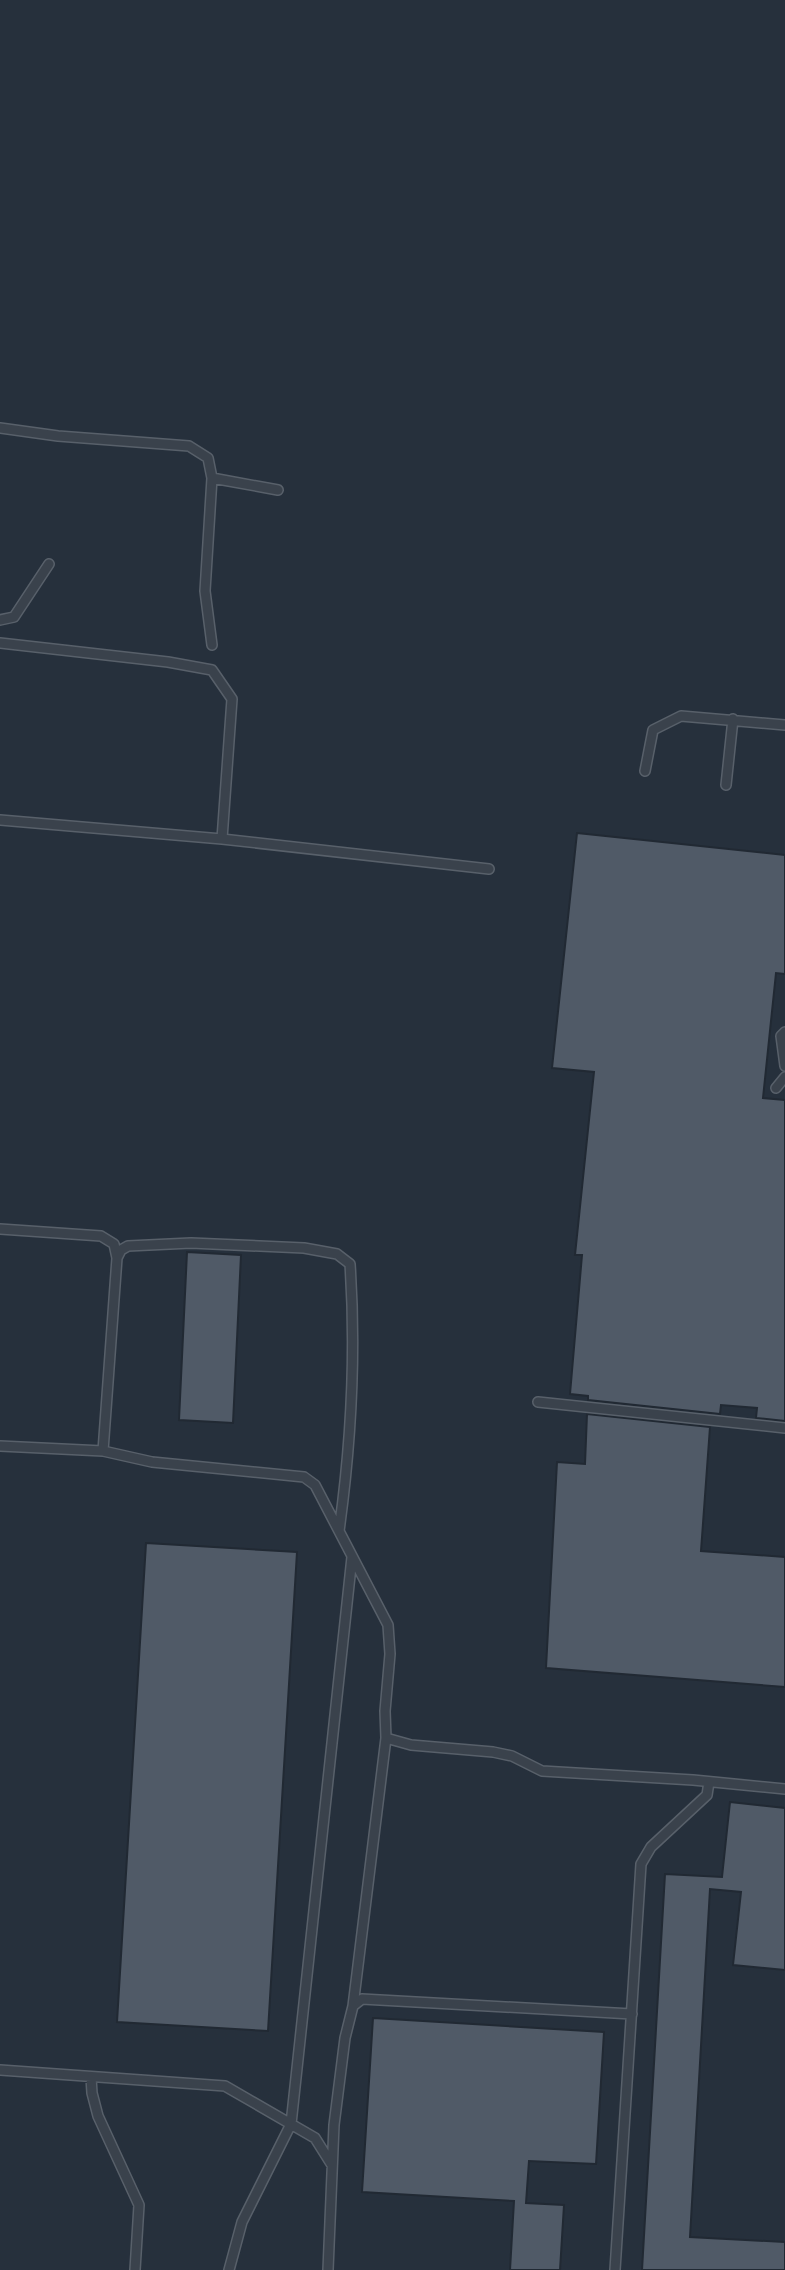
<svg xmlns="http://www.w3.org/2000/svg" width="785" height="2270" font-family="Figtree,sans-serif">
<style>
.building{fill:#505a67;stroke:#212933;stroke-width:2}
.lines{fill:none;stroke-linecap:round;stroke-linejoin:round}
.lane-casing{stroke:#58606a;stroke-width:12}
.lane{stroke:#3a424c;stroke-width:9}
</style>
<rect width="100%" height="100%" fill="#26303c"/>
<path class="building" d="M577 833 785 855V974L776 973 763 1098 785 1100V1421L756 1418 757 1408 721 1405 720 1414 588 1400V1396L570 1394 582 1255H575L594 1072 552 1068Z
M187 1252 241 1255 233 1423 179 1420Z
M587 1414 710 1427 701 1551 785 1557V1687L546 1668 557 1462 585 1464Z
M146 1543 297 1552 268 2031 117 2022Z
M730 1802 785 1808V1970L733 1965 741 1892 710 1889 690 2237 785 2242V2270H642L665 1874 722 1877Z
M373 2018 604 2032 596 2164 529 2161 526 2203 564 2205 560 2270H510L514 2201 362 2192Z"/>
<g class="lines">
<defs>
<path id="lane" d="M0 428 58 436 189 446 208 458 212 478 278 490
M0 620 14 617 49 564
M0 643 168 662 212 670 232 699 222 839
M212 645 205 591 212 478
M645 771 653 730 681 716 785 725
M726 785 733 719
M0 820 222 839 489 869
M785 1032 781 1036 785 1066
M776 1088 785 1077
M0 1229 101 1236 114 1244 117 1258
M538 1402 785 1428
M0 1446 103 1451 152 1462 304 1477 315 1485 388 1625 390 1654 385 1711 386 1738 411 1745 493 1752 512 1756 542 1771 693 1780 785 1789
M103 1451 117 1258 121 1250 128 1246 191 1243 304 1248 337 1254 350 1264C356 1352 351 1444 339 1531
M353 2006 386 1738
M0 2070 225 2086 315 2138 332 2165
M91 2077 92 2093 98 2116 139 2205 135 2270
M229 2270 242 2222 291 2124 352 1557
M328 2270 334 2125 345 2038 353 2006 362 1999 632 2014
M615 2270 641 1864 651 1847 707 1795 709 1782"/>
</defs>
<use href="#lane" class="lane-casing"/>
<use href="#lane" class="lane"/>
</g>
</svg>
